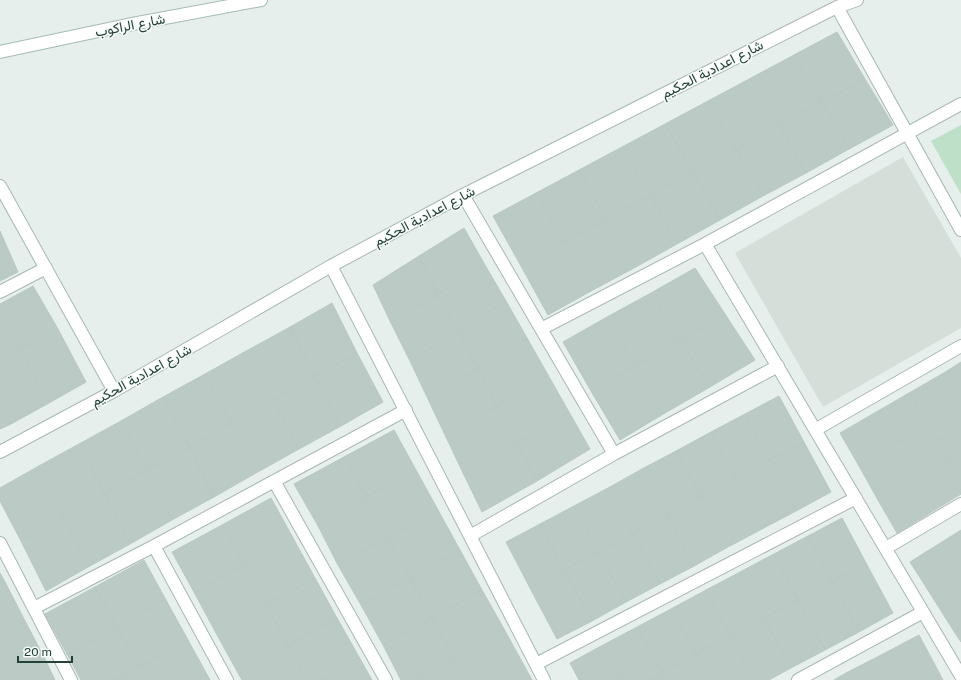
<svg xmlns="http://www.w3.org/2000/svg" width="961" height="680" font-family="'Public Sans',Vazirmatn,sans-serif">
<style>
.built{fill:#d4dfda}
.green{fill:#bfe0c8}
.building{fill:#bbcac4;stroke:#b8c9c2}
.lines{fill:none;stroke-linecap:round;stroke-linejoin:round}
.street-casing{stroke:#a8b8b2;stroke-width:14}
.secondary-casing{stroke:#a4bbb3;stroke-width:14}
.street{stroke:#fff;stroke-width:12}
.secondary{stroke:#fff;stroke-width:12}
.labels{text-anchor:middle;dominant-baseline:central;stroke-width:3;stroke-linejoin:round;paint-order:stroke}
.street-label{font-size:14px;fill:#24423a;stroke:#f7fbf9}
</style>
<rect width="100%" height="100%" fill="#e6efeb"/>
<path class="built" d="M903 157 961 258V328L823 407 735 253Z"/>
<path class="green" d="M961 125V194L931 141Z"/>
<path class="building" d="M837 32 865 79 822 102 794 55Z
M794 55 822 102 779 125 751 78Z
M751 78 779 125 736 149 708 101Z
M865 79 893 125 849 149 822 102Z
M708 101 736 149 693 172 665 124Z
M822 102 849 149 806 173 779 125Z
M665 124 693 172 650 195 622 147Z
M779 125 806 173 763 196 736 149Z
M622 147 650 195 606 219 579 170Z
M736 149 763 196 720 220 693 172Z
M579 170 606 219 563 242 536 193Z
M693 172 720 220 677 244 650 195Z
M536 193 563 242 521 266 493 216Z
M650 195 677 244 634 268 606 219Z
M606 219 634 268 591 291 563 242Z
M464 228 485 265 438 294 419 256Z
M0 231 18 272 0 281Z
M563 242 591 291 548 315 521 266Z
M419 256 438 294 391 323 373 285Z
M485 265 506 301 458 331 438 294Z
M695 268 725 314 680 340 651 293Z
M33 286 58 329 20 350 0 316V304Z
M651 293 680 340 636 365 607 317Z
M438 294 458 331 410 361 391 323Z
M506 301 527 338 478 368 458 331Z
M332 303 357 353 315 376 290 327Z
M725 314 755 360 710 387 680 340Z
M0 316 20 350 0 361Z
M607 317 636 365 591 391 563 342Z
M290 327 315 376 273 400 248 350Z
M58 329 86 382 49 403 20 350Z
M458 331 478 368 428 399 410 361Z
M527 338 548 375 497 406 478 368Z
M680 340 710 387 665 413 636 365Z
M20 350 49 403 11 424 0 404V361Z
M248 350 273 400 231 423 205 374Z
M357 353 383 402 341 426 315 376Z
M961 362V405L942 374Z
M636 365 665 413 620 440 591 391Z
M478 368 497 406 446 437 428 399Z
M205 374 231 423 189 447 163 397Z
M942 374 961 405V428L939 441 909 393Z
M548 375 569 412 517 443 497 406Z
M315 376 341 426 299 449 273 400Z
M909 393 929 425 859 466 840 433Z
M779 396 804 442 769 460 745 414Z
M163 397 189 447 147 470 121 421Z
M273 400 299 449 256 473 231 423Z
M0 404 11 424 0 429Z
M497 406 517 443 464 475 446 437Z
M569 412 590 449 537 481 517 443Z
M745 414 769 460 735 478 711 432Z
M121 421 147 470 105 494 79 444Z
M231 423 256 473 214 497 189 447Z
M929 425 949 457 878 500 859 466Z
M961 428V477L939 441Z
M394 430 416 470 366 497 344 457Z
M711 432 735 478 701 497 676 451Z
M804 442 831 492 796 511 769 460Z
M517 443 537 481 482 512 464 475Z
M79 444 105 494 63 517 37 467Z
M189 447 214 497 172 520 147 470Z
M676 451 701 497 667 515 642 469Z
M344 457 366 497 317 524 294 484Z
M949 457 961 478V494L897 533 878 500Z
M769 460 796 511 762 529 735 478Z
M37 467 63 517 21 541 0 501V488Z
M642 469 667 515 633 533 608 488Z
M147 470 172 520 130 544 105 494Z
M416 470 438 510 388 537 366 497Z
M735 478 762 529 728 547 701 497Z
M608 488 633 533 598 552 574 506Z
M105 494 130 544 88 567 63 517Z
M366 497 388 537 338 565 317 524Z
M701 497 728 547 694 566 667 515Z
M271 498 293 538 244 565 222 525Z
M574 506 598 552 564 570 540 524Z
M438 510 460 550 410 578 388 537Z
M667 515 694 566 660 584 633 533Z
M63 517 88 567 46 591 21 541Z
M842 518 866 563 832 581 808 536Z
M540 524 564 570 530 588 506 542Z
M222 525 244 565 194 592 172 552Z
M961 530V580L933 598 910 562Z
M633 533 660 584 626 602 598 552Z
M808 536 832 581 798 600 774 554Z
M388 537 410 578 361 605 338 565Z
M293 538 315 578 266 605 244 565Z
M460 550 482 590 432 618 410 578Z
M598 552 626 602 592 621 564 570Z
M774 554 798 600 764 618 740 572Z
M144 560 166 600 117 627 95 587Z
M866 563 893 613 859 632 832 581Z
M244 565 266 605 216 633 194 592Z
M564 570 592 621 557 639 530 588Z
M740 572 764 618 730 636 706 590Z
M0 573 5 582 0 584Z
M315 578 337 618 288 645 266 605Z
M410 578 432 618 383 645 361 605Z
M961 580V630L955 633 933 598Z
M832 581 859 632 825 650 798 600Z
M5 582 25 621 0 633V584Z
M95 587 117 627 67 654 45 614Z
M482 590 504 629 454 658 432 618Z
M706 590 730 636 696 654 671 609Z
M166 600 188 640 139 667 117 627Z
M798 600 825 650 791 668 764 618Z
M266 605 288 645 238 673 216 633Z
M671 609 696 654 662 672 637 627Z
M337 618 359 657 320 680H307L288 645Z
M432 618 454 658 415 680H401L383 645Z
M764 618 791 668 769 680H753L730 636Z
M25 621 45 659 0 680V633Z
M117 627 139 667 115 680H81L67 654Z
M637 627 662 672 648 680H622L603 645Z
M504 629 526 669 508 680H467L454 658Z
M961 630V642L955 633Z
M919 635 943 680H897L883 654Z
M730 636 753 680H710L696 654Z
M188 640 210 680H146L139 667Z
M288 645 307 680H242L238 673Z
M603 645 622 680H579L570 663Z
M696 654 710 680H666L662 672Z
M883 654 897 680H850L846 673Z
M359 657 372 680H320Z
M454 658 467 680H415Z
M45 659 55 680H2Z
M139 667 146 680H115Z
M526 669 532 680H508Z
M662 672 666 680H648Z
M846 673 850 680H834Z"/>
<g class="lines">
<defs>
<path id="street" d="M837 7 961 230
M0 186 114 391
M463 195 614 454
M705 244 961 676
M331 266 544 680
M0 292 46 268
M541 329 705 244 961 104
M815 430 961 346
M0 452 114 391 331 266 463 195 837 7 857 0
M274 481 386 680
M470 536 614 454 778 366
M0 543 71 680
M154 546 227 680
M886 548 961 504
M34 608 154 546 406 410
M536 664 856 498
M798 680 923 612"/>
<path id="secondary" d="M0 52 127 25 261 0"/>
</defs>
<use href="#street" class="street-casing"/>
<use href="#secondary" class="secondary-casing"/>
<use href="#street" class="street"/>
<use href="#secondary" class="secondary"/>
</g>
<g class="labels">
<g class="street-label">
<text transform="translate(130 25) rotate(-11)">شارع الراكوب</text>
<text transform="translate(712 69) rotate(-27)">شارع اعدادية الحكيم</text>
<text transform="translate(424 216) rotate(-28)">شارع اعدادية الحكيم</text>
<text transform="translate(141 375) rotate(-29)">شارع اعدادية الحكيم</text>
</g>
</g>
<path d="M18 656v6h54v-6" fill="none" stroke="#24423a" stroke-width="2"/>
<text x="24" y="656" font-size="12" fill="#24423a" stroke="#f7fbf9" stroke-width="3" paint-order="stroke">20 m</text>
</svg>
